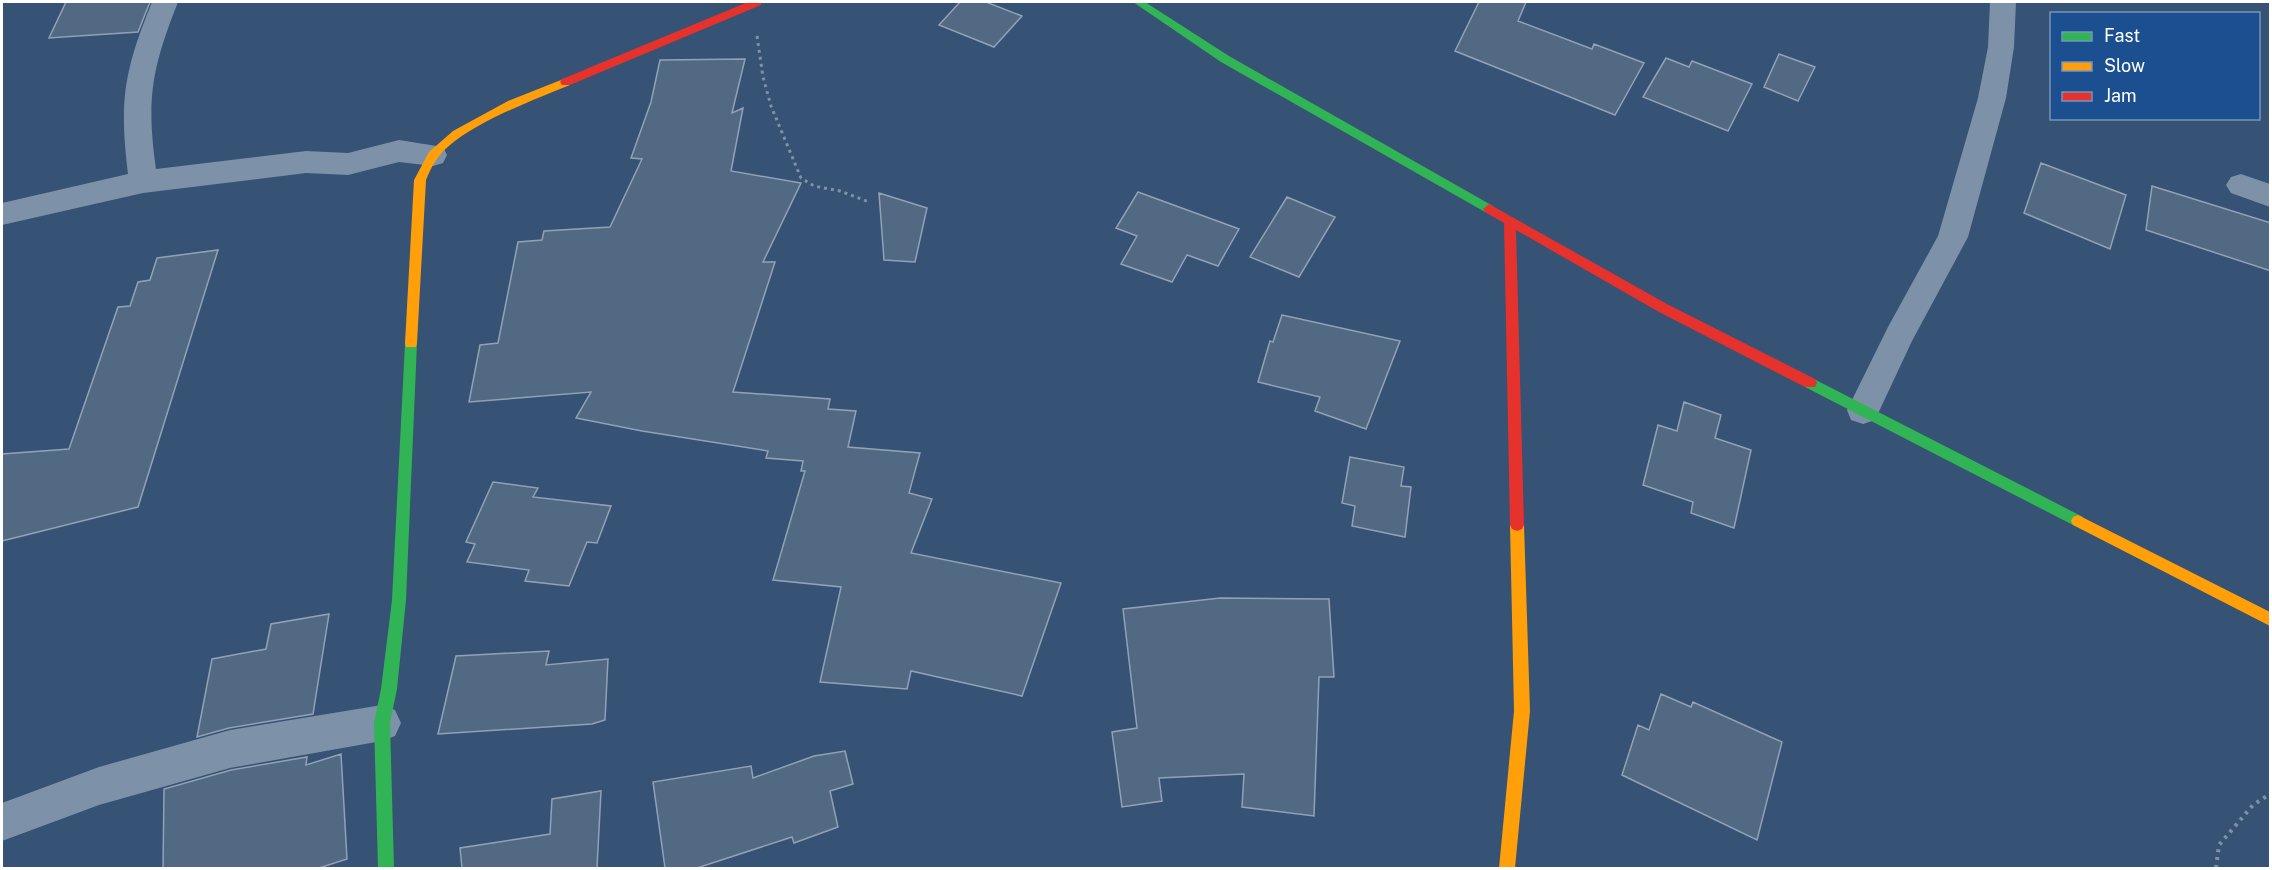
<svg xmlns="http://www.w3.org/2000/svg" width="2272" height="870" font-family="'Public Sans',sans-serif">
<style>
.building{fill:#526984;stroke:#92a2b6;stroke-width:1.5}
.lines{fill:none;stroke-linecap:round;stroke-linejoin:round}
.path-far1{stroke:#7d92a8;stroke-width:3;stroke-dasharray:3 4;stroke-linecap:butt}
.path{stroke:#7d92a8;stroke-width:4;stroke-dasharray:3 5;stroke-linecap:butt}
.street{fill:#7d92a8;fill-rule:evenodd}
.fast{fill:#30b455;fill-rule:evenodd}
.slow{fill:#ff9f0a;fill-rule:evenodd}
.jam{fill:#e5322d;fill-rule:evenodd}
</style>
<rect width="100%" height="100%" fill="#365274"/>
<path class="building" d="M66 2H150L138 32 49 38Z
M960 2H986L1022 16 994 47 939 25Z
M1479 2H1526L1518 21 1592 49 1594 44 1644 63 1615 115 1455 51Z
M1779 54 1815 67 1798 101 1764 87Z
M1666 58 1689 67 1692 61 1752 84 1728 131 1643 97Z
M745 59 732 113 743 108 731 171 801 183 763 262H775L733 392 830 399 828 409 856 411 848 447 920 453 909 493 932 499 911 553 1061 583 1022 696 911 671 907 689 820 682 841 587 773 580 805 471H801L803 461 766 458 768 451 642 431 576 418 591 392 469 402 480 345 498 343 518 242 542 240 544 231 610 227 642 159 631 158 651 102 660 60Z
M2041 163 2126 195 2110 249 2024 213Z
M2152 186 2271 223V271L2146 230Z
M1138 192 1239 229 1218 266 1187 255 1172 282 1121 264 1137 236 1116 228Z
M879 193 927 208 915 262 884 260Z
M1287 197 1335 217 1299 277 1250 257Z
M218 250 138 507 2 541V454L69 449 118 307 130 306 138 282 150 280 157 258Z
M1282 315 1400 341 1366 429 1315 411 1320 397 1258 382 1270 341 1273 342Z
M1684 402 1721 415 1715 438 1751 450 1734 528 1691 513 1693 502 1643 485 1658 425 1677 431Z
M1350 457 1404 467 1401 486 1411 487 1405 537 1352 526 1355 506 1342 503Z
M493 482 538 488 533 497 611 506 597 543 587 542 569 586 525 581 529 570 467 562 475 544 466 542Z
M1220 598 1329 599 1334 677H1319L1314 816 1242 807 1244 774 1159 778 1162 801 1122 807 1112 732 1137 728 1123 609Z
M329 614 313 714 229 728 197 737 212 659 266 649 271 624Z
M549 651 546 665 608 659 605 720 592 724 438 734 456 656Z
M1661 694 1691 707 1693 702 1782 742 1757 840 1622 775 1638 725 1649 730Z
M845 751 853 784 830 791 838 827 794 843 792 837 697 868H665L653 782 751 766 753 778 814 756Z
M341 754 347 859 319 868H163L164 789 231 770 307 757 306 765Z
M601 791 597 868H462L460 848 550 834 552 799Z"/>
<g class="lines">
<path class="path-far1" d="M757 36 763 77 771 106 801 178 814 186 840 191 869 202"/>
<path class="path" d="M2216 868 2219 845 2253 805 2270 794"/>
<path class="street" d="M152 2H178C152 68 146 98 156 169L306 151 348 153 399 140 443 147 447 155 443 163 433 166 399 162 348 175 306 173 143 193 2 225V203L128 174C119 100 124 71 152 2Z
M1990 2H2016L2014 47 2006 98 1968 237 1912 341 1875 420 1863 424 1851 420 1847 410 1888 327 1938 236 1978 98 1988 47Z
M2241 174 2270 184V207L2231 193 2226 185 2231 177Z
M382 705 395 710 401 723 395 736 382 741 230 768 99 805 2 841V803L99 767 230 730Z"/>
<path class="fast" d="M1133 2H1145L1229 56 1493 206 1495 209 1493 212H1485L1221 62Z
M411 338 416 339 417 343 406 600 397 689 390 723 394 868H378L374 723 381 689 392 600 405 343 406 339Z
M1810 377 2083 517 2085 521 2083 525 2078 527 2073 525 1805 387 1803 383 1805 379Z"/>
<path class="slow" d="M566 78 570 79V85C534 100 459 127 437 159 432 165 429 173 426 180L417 343 416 347H406L405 343 414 180 429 152 453 131 508 101Z
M2078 515 2270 612V626L2073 525 2071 521 2073 517Z
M1517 519 1522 521 1524 525 1530 711 1515 868H1499L1514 711 1510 525 1512 521Z"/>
<path class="jam" d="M748 2H762L761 5 570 85H562L560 82 562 79Z
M1489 204 1667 304 1815 379 1817 383 1815 387H1805L1659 312 1516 230 1524 525 1522 529 1517 531 1512 529 1510 525 1504 223 1485 212 1483 209Z"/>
</g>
<rect width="2272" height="870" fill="none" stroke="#ffffff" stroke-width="6"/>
<rect x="2050" y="12" width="210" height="108" fill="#1b4f8f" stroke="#7695bc" stroke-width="1.5"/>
<rect x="2062" y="32" width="30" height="9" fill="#30b455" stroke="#7695bc" stroke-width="1.5"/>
<text x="2104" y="42" font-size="18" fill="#ffffff">Fast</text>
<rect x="2062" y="62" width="30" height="9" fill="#ff9f0a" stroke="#7695bc" stroke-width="1.5"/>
<text x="2104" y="72" font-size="18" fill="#ffffff">Slow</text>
<rect x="2062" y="92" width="30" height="9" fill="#e5322d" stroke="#7695bc" stroke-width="1.5"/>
<text x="2104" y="102" font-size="18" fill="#ffffff">Jam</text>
</svg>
